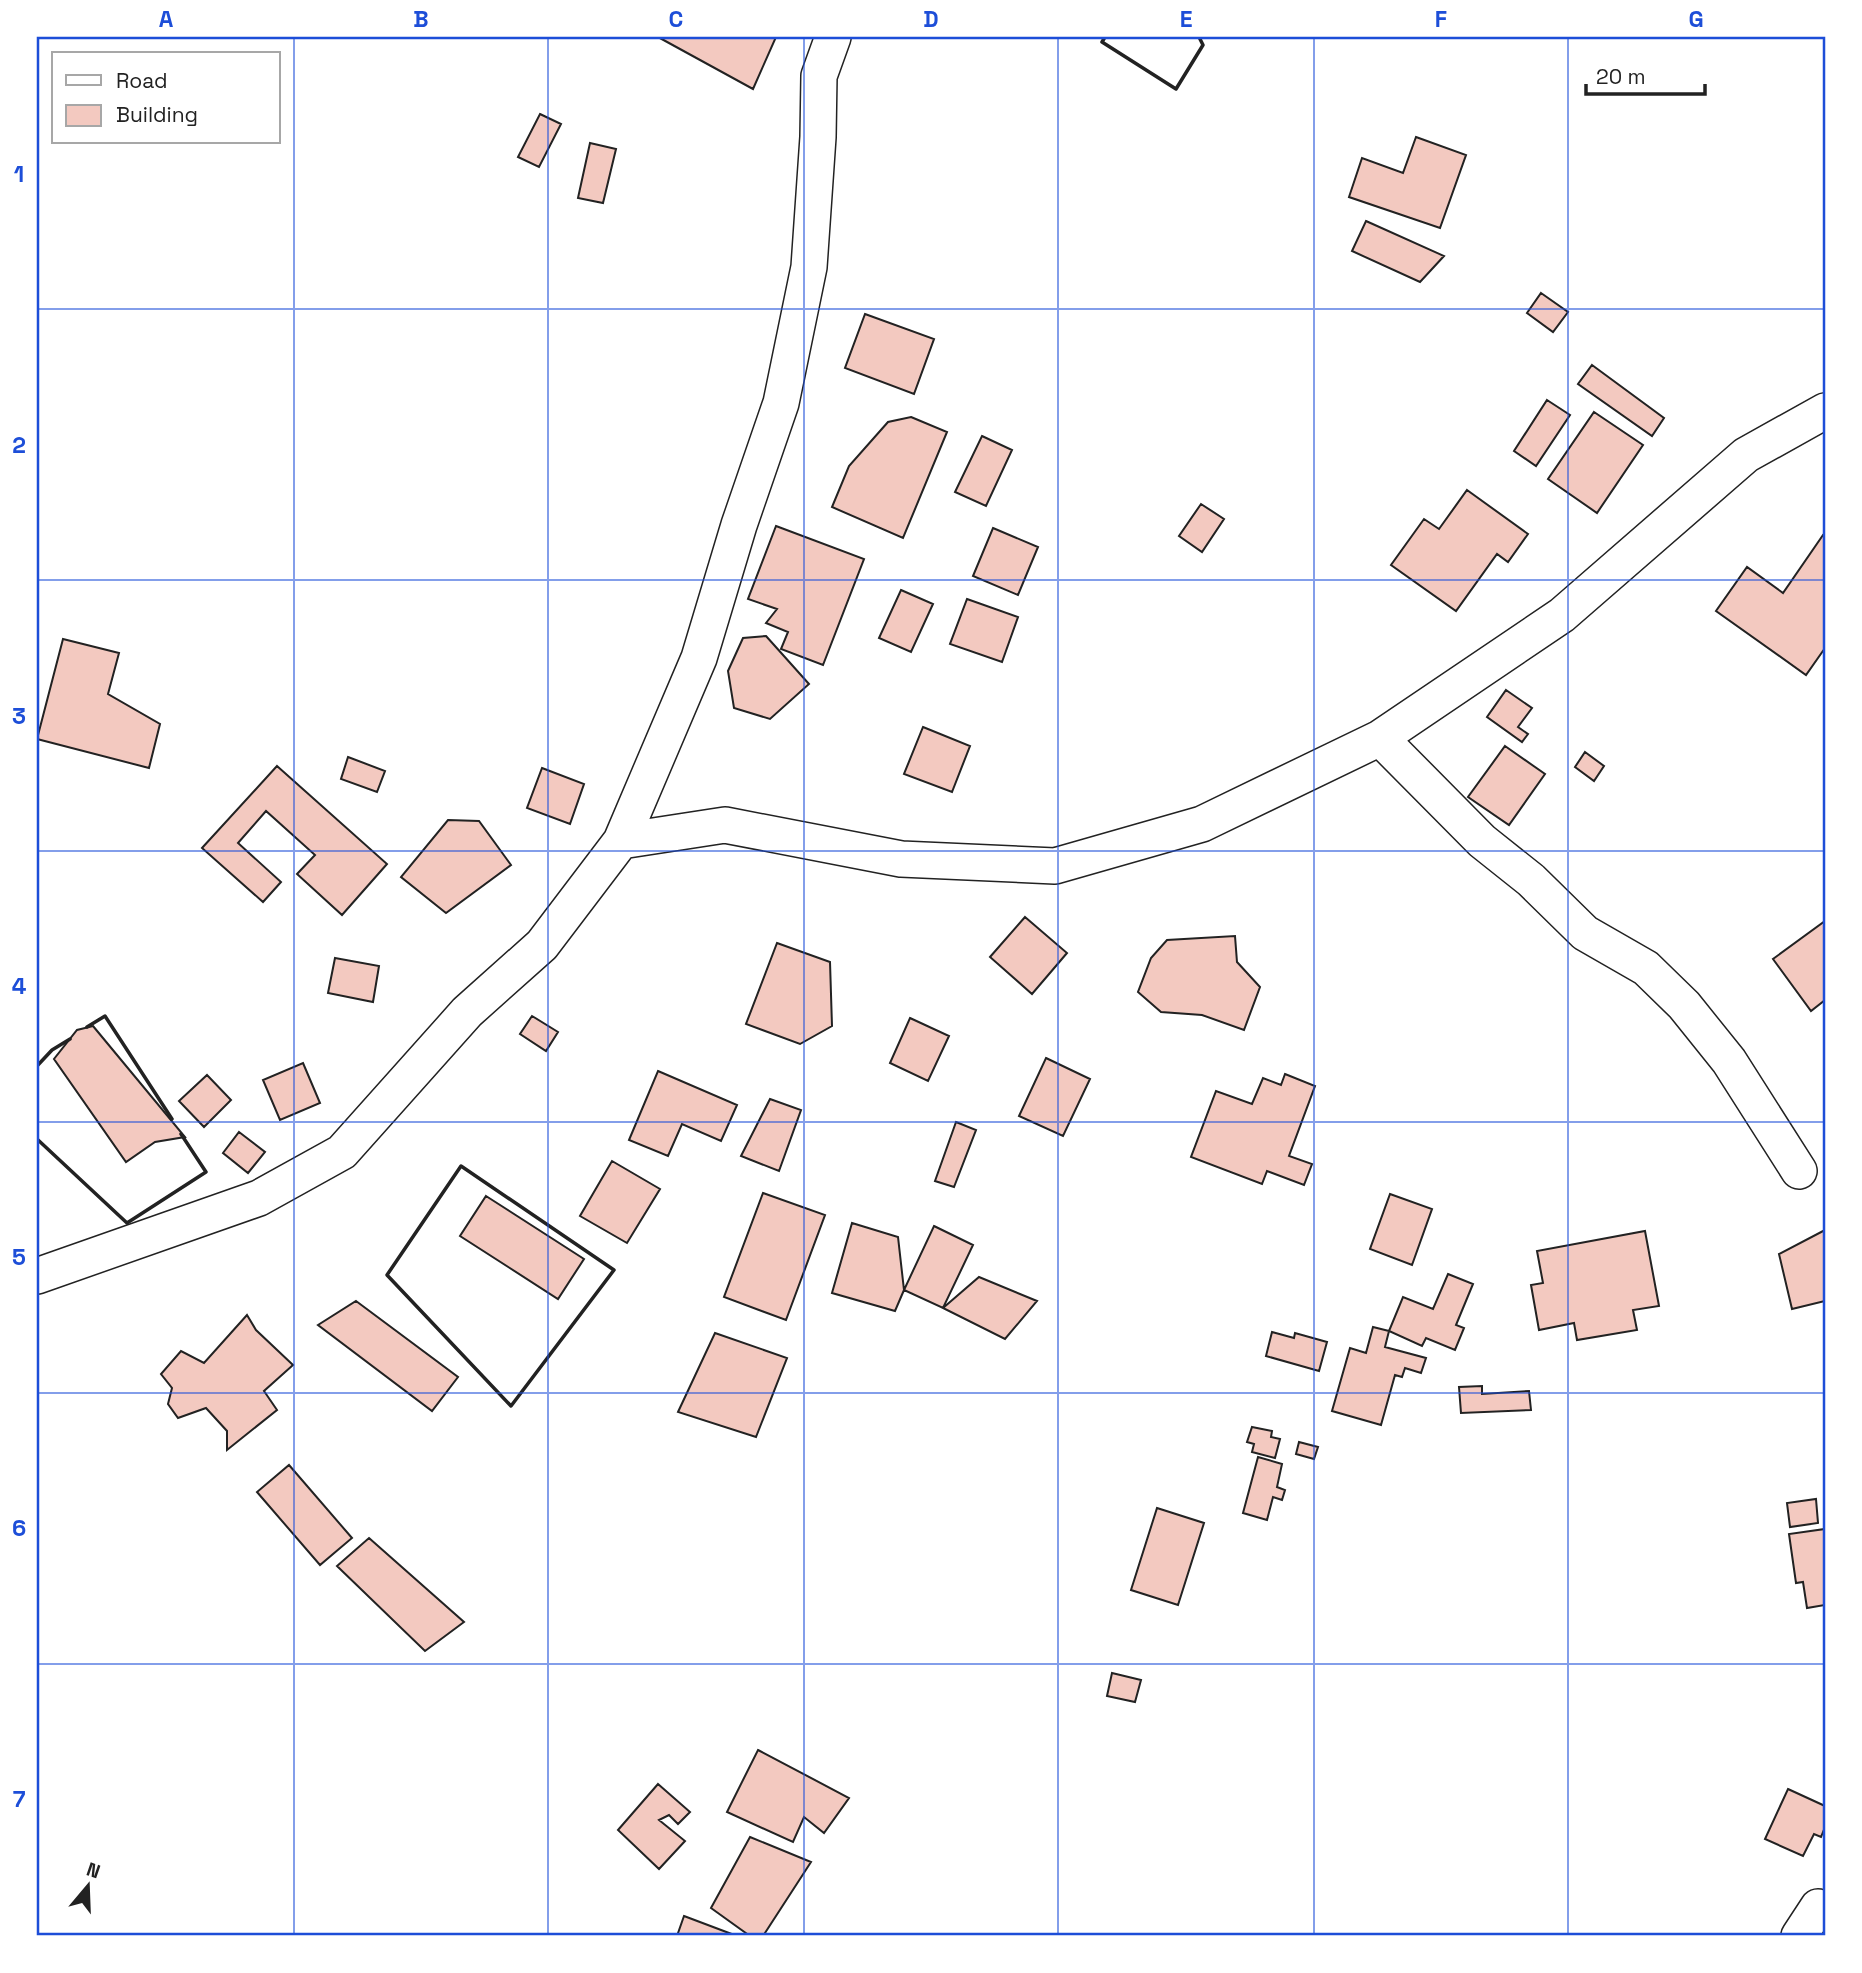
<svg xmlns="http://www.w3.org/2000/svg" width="1862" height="1973" font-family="'Space Grotesk',sans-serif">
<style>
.building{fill:#f3c9c0;stroke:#222;stroke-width:2}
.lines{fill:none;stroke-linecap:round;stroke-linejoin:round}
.minor-casing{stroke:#222;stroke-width:38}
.minor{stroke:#fff;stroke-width:35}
.wall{stroke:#222;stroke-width:3.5}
.grid{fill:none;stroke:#1d4ed8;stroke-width:2;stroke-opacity:0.55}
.neatline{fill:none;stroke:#1d4ed8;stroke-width:2.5}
.grid-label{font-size:23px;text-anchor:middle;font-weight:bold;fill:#1d4ed8}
</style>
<rect width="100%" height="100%" fill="#fff"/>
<path class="building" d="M658 37H776L753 89Z
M540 114 561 124 539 167 518 157Z
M1416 137 1466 155 1440 228 1349 197 1362 158 1403 173Z
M590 143 616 149 603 203 578 198Z
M1366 221 1444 256 1420 282 1352 251Z
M1541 293 1568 312 1553 332 1527 313Z
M865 314 934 339 914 394 845 368Z
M1592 365 1664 418 1652 436 1578 384Z
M1547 400 1570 415 1536 466 1514 451Z
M1594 412 1643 445 1597 513 1548 479Z
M911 417 947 432 903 538 832 507 849 466 888 422Z
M982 436 1012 450 986 506 955 492Z
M1467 490 1528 534 1508 562 1497 554 1456 611 1391 565 1424 519 1439 529Z
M1201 504 1224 519 1202 552 1179 536Z
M776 526 864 559 823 665 781 649 788 632 766 623 777 609 748 599Z
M993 528 1038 547 1018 595 973 576Z
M1823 535 1825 536V648L1806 675 1716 611 1747 567 1783 593Z
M901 590 933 604 911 652 879 638Z
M967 599 1018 617 1002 662 950 644Z
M766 636 809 684 770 719 734 708 728 671 743 638Z
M63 639 119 653 108 694 160 724 149 768 37 739Z
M1506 690 1532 708 1518 727 1528 734 1522 742 1487 717Z
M923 727 970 746 952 792 904 774Z
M1505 746 1545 774 1509 825 1468 797Z
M1585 752 1604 766 1594 781 1575 767Z
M348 757 385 771 377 792 341 779Z
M277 766 387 864 342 915 297 874 315 855 266 811 238 843 281 882 263 902 202 848Z
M542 768 584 784 570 824 527 808Z
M448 820 479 821 511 865 446 913 401 877Z
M1025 917 1067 953 1032 994 990 957Z
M1825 921V1000L1811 1011 1773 959Z
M1235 936 1237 962 1260 987 1244 1030 1202 1015 1161 1012 1138 992 1151 958 1167 940Z
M777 943 830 962 832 1026 800 1044 746 1024Z
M335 958 379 966 373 1002 328 993Z
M532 1016 558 1032 546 1051 520 1034Z
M910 1018 949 1036 928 1081 890 1063Z
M93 1026 185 1137 155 1142 126 1162 54 1059 77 1030Z
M1046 1058 1090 1079 1063 1136 1019 1116Z
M303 1063 320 1103 280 1120 263 1080Z
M658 1071 737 1105 721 1141 682 1124 668 1156 629 1140Z
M1285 1074 1315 1086 1289 1156 1312 1164 1304 1185 1267 1171 1262 1184 1191 1157 1216 1091 1252 1104 1263 1078 1281 1085Z
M207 1075 231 1100 204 1127 179 1101Z
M770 1099 801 1110 779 1171 741 1156Z
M956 1122 976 1130 954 1187 935 1181Z
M239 1132 265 1152 248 1173 223 1153Z
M612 1161 660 1189 627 1243 580 1216Z
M763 1193 825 1215 786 1320 724 1297Z
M1390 1194 1432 1209 1412 1265 1370 1249Z
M486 1196 584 1259 558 1299 460 1236Z
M852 1223 898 1237 904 1290 895 1311 832 1293Z
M934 1226 973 1245 943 1308 904 1290Z
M1825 1230V1301L1792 1309 1779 1254Z
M1645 1231 1659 1306 1633 1310 1637 1330 1577 1340 1574 1323 1539 1330 1531 1285 1543 1283 1537 1251Z
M1448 1274 1473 1284 1456 1325 1464 1328 1455 1350 1426 1338 1422 1346 1389 1331 1403 1297 1433 1309Z
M979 1277 1037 1301 1005 1339 943 1308Z
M356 1301 458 1377 432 1411 318 1325Z
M247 1315 256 1330 293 1365 264 1391 277 1410 227 1450V1431L206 1408 178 1418 168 1404 172 1388 161 1374 181 1351 204 1363Z
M1373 1327 1389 1331 1385 1347 1426 1358 1421 1373 1405 1368 1402 1377 1395 1375 1381 1425 1332 1411 1350 1348 1366 1353Z
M1272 1332 1294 1338 1295 1333 1327 1342 1319 1371 1266 1356Z
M715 1333 787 1358 756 1437 678 1412Z
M1482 1386V1394L1529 1391 1531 1410 1461 1413 1459 1387Z
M1252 1427 1272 1431 1271 1437 1280 1439 1275 1458 1252 1452 1254 1444 1247 1442Z
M1299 1442 1318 1447 1314 1459 1296 1454Z
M1258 1457 1282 1464 1277 1487 1285 1490 1282 1500 1273 1497 1267 1520 1243 1513Z
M289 1465 352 1538 320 1565 257 1492Z
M1816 1499 1818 1523 1790 1527 1787 1503Z
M1157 1508 1204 1523 1178 1605 1131 1590Z
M1825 1529V1605L1807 1608 1803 1582 1796 1583 1789 1534Z
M369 1538 464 1622 425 1651 337 1566Z
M1112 1673 1141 1680 1135 1702 1107 1696Z
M758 1750 849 1798 824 1833 804 1817 793 1842 727 1812Z
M658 1784 690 1812 678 1824 669 1815 659 1820 685 1841 659 1869 618 1830Z
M1788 1789 1825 1806V1827L1821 1837 1814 1834 1803 1856 1765 1839Z
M750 1837 811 1862 763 1936H750L711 1908Z
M684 1916 737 1936H677Z"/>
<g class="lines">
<defs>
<path id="minor" d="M1380 738 1482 841 1531 880 1585 933 1646 968 1684 1005 1729 1061 1799 1171
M621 841 725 825 901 859 1055 866 1202 824 1380 738 1562 615 1746 455 1825 411
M37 1276 259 1198 342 1152 467 1012 542 945 621 841 699 658 739 525 781 403 809 267 818 137 819 76 833 37
M1799 1936 1818 1907"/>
</defs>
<use href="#minor" class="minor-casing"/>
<use href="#minor" class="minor"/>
<path class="wall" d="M1105 37 1102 42 1176 89 1203 45 1199 37
M87 1027 105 1016 172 1119
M37 1066 52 1050 70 1039
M37 1139 127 1223 206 1172 181 1134
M461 1166 614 1270 511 1406 387 1275Z"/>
</g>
<path class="grid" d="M294 37V1936M548 37V1936M804 37V1936M1058 37V1936M1314 37V1936M1568 37V1936M37 309H1825M37 580H1825M37 851H1825M37 1122H1825M37 1393H1825M37 1664H1825"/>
<rect width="1862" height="1973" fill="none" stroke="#ffffff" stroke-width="77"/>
<rect x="52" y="52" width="228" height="91" fill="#ffffff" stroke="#a7a7a7" stroke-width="2"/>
<rect x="66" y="75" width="35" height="10" fill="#ffffff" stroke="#a7a7a7" stroke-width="2"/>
<text x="116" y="88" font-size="21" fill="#222222">Road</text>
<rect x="66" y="105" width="35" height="21" fill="#f3c9c0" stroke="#a7a7a7" stroke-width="2"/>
<text x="116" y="122" font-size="21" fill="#222222">Building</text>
<g transform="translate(88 1886) rotate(19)" stroke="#ffffff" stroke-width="5" paint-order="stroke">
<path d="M0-5L12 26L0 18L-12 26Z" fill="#222222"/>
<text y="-10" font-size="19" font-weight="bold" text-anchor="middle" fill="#222222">N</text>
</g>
<path d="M1586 84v10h119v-10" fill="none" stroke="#222222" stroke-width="3.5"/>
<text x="1596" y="84" font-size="21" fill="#222222" stroke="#ffffff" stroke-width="5" paint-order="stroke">20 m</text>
<rect x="38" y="38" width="1786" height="1896" class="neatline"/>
<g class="grid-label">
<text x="166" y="27">A</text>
<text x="421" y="27">B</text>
<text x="676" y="27">C</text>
<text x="931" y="27">D</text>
<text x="1186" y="27">E</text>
<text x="1441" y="27">F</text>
<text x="1696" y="27">G</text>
<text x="19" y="182">1</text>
<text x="19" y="453">2</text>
<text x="19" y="724">3</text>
<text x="19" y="994">4</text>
<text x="19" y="1265">5</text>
<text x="19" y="1536">6</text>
<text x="19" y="1807">7</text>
</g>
</svg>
